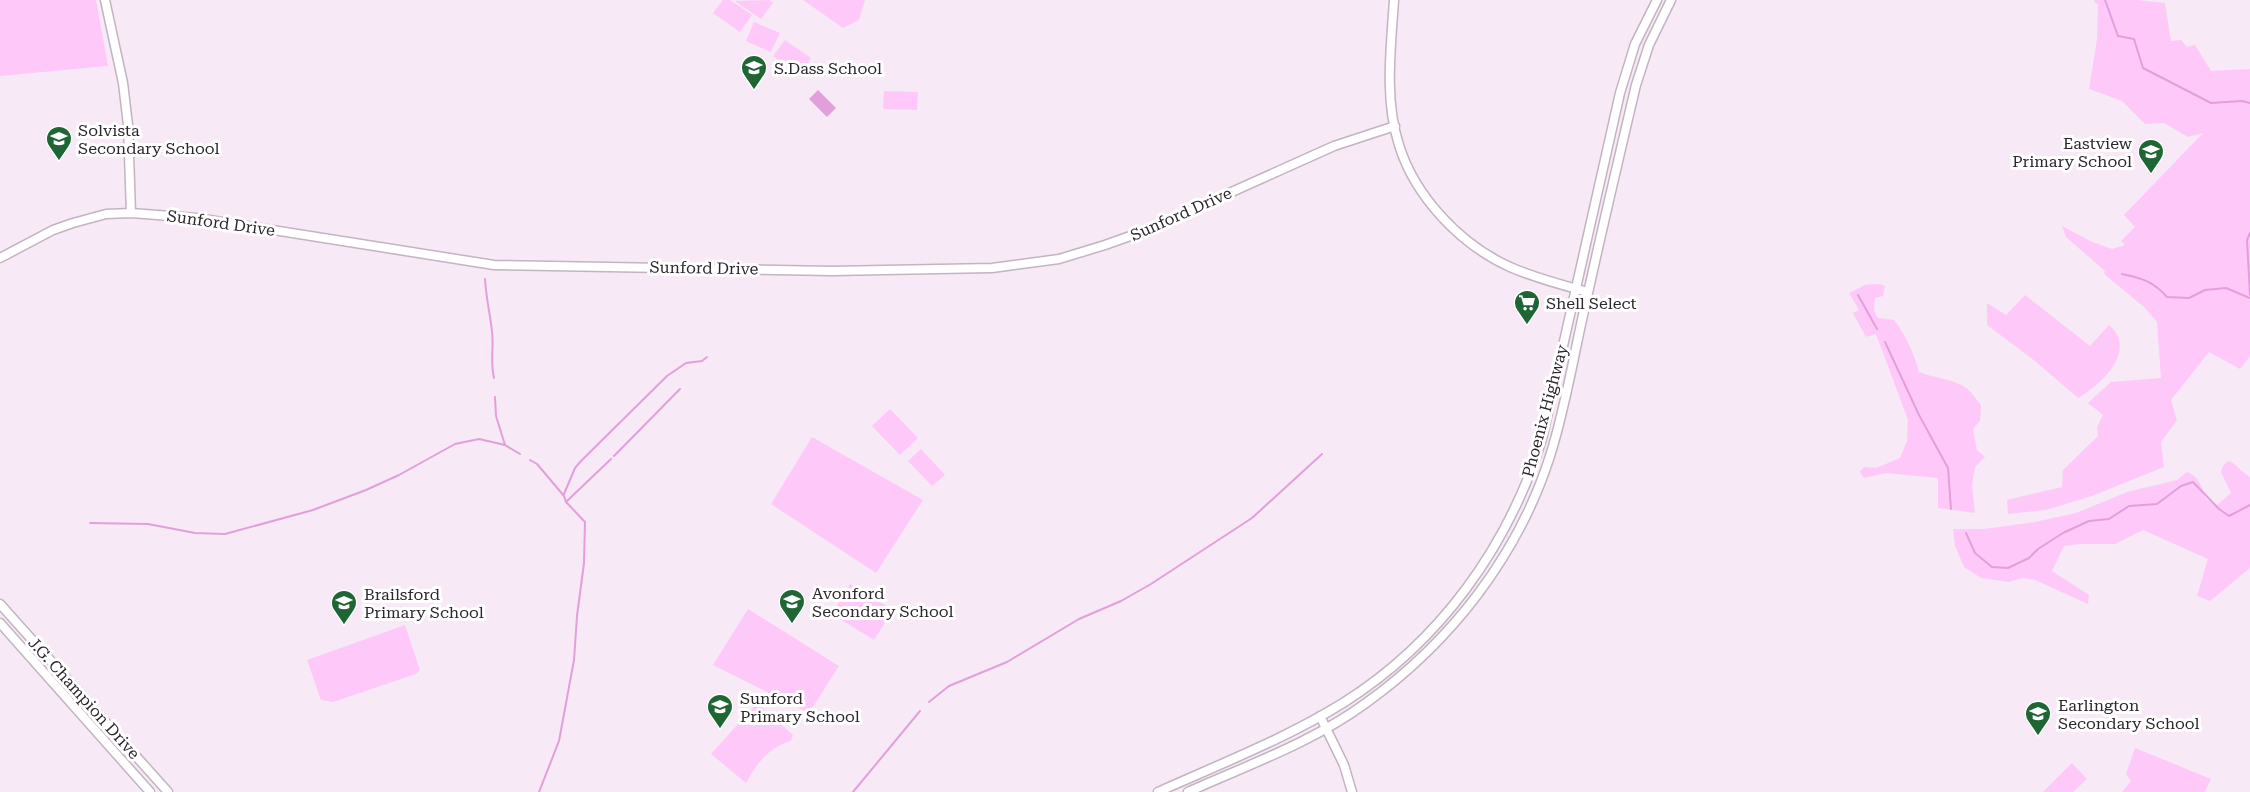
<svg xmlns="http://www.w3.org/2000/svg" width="2250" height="792" font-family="'Roboto Serif',serif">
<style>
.green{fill:#fec9f9}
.water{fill:#e29fdc}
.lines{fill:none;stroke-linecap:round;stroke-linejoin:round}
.stream{stroke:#e29fdc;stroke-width:2}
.secondary-casing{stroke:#c2b4c0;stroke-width:11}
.secondary{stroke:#fff;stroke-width:8}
.labels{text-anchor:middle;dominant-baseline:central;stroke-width:6;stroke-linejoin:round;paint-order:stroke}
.poi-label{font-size:16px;fill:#2c272c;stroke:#fff;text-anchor:start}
.street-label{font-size:16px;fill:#2c272c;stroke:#fff}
</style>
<rect width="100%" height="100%" fill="#f7e9f5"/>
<path class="green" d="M0 0H96L108 66 0 76Z
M723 0H730L752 15 740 32 713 13Z
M769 0 773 3 761 19 735 1Z
M803 0H865L859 20 843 28Z
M2094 0H2137L2165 3 2171 41 2181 40 2187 47 2195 45 2211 71 2250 69V356L2240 369 2209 352 2171 400 2177 420 2161 442 2164 467 2092 496 2046 510 2008 514 2007 500 2062 487 2063 470 2098 436 2097 427 2103 415 2088 403 2111 382 2161 378 2157 322 2144 307 2104 274 2105 271 2066 237 2062 226 2090 241 2112 249 2125 245 2121 241 2135 227 2124 215 2203 133 2188 137 2164 123 2145 124 2122 101 2089 89 2097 39 2098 4 2095 3Z
M754 22 780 33 771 52 746 41Z
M785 40 811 58 800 75 773 56Z
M884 91 918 92 917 110 883 109Z
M1879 284 1885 286 1883 296 1875 298 1874 311 1878 318 1894 320C1906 335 1914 354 1919 372 1934 378 1952 379 1965 387 1971 391 1976 399 1981 405L1980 421 1973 429 1977 450 1985 457 1975 467 1972 485 1975 513 1938 508V478L1886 473 1864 478 1860 472 1864 467 1876 468 1900 458 1907 441 1908 420 1876 334 1866 337 1853 313 1859 310 1849 293 1865 285Z
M2025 295 2090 346 2109 325C2138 350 2102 384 2078 398L2035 361 1987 325V303L2006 315Z
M890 409 918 438 900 455 872 426Z
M812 437 923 500 876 573 771 504Z
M921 449 945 475 932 486 908 461Z
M2228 461C2234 462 2243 473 2250 477V568L2210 601 2197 596 2208 559 2143 530 2115 544H2080L2064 546 2052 571 2089 595 2088 604 2035 580 2022 578 2009 582 1981 578 1964 567 1955 546 1953 529H1984L2035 522 2076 513 2127 492 2177 480 2187 472C2200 477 2202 488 2206 499L2216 506 2231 493 2221 472 2223 466Z
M850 584 893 610 874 640 832 614Z
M748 609 839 666 809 713 713 665Z
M405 625 420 670 416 674 333 702 321 700 307 660Z
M757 703 793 735 791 741C768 748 757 763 746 783L711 754Z
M2135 748 2211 779 2205 792H2122L2131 781 2126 774Z
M2072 763 2087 779 2073 792H2043Z"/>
<path class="water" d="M818 90 836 108 827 117 809 99Z"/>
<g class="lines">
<path class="stream" d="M2105 0 2118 36 2134 39 2143 68 2211 103 2242 101 2250 103
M2250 233 2247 240 2250 295
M2122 274C2142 278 2154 282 2167 297L2189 298 2205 290 2226 288 2250 298
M485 279C486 297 490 314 492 331 494 348 490 361 494 378
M1858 295 1877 329
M1885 342 1919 415 1948 468 1951 509
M495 397 496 416 505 445 520 454
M614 456 680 389
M530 460 537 464 564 496 566 502 585 522 584 563 577 616 574 660 559 741 539 792
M564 494 575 468 581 461 667 376 686 363 702 361 707 357
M567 501 611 459
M90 523 148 524 195 533 225 534 313 510 366 490 399 475 455 444 479 439 505 445
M1966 533 1975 553 1992 567 2008 568 2029 558 2038 549 2063 533 2089 521 2109 519 2129 506 2157 504 2181 486 2193 482 2219 509 2229 516 2250 505
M929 702 949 686 1007 662 1079 619 1121 601 1151 584 1252 518 1322 454
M853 792 920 711"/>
<defs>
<path id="secondary" d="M105 0 123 83 128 125 131 213
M1394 0C1391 47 1384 99 1399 145 1415 197 1461 245 1510 267 1535 278 1562 285 1588 292
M0 258 53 230 73 223 106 214 131 213 197 218 494 265 832 271 992 268 1059 259 1105 245 1147 230 1334 146 1395 126
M0 604 168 792
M0 623 150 792
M1320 716 1344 765 1352 792
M1158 792C1220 764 1285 739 1343 703 1440 642 1508 547 1542 439L1620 93 1635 44 1657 0
M1188 792C1248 765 1313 742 1366 703 1451 642 1518 556 1550 456 1566 406 1574 353 1586 302 1602 229 1619 157 1636 85L1649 45 1671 0"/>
</defs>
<use href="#secondary" class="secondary-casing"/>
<use href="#secondary" class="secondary"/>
</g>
<defs>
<symbol id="school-pin" viewBox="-11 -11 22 30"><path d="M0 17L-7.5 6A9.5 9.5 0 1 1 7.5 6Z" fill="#1e6633" stroke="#fff"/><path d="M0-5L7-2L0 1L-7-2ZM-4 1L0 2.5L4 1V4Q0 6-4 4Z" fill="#fff"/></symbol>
<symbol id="supermarket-pin" viewBox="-11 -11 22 30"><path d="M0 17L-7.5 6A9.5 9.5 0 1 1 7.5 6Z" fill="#1e6633" stroke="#fff"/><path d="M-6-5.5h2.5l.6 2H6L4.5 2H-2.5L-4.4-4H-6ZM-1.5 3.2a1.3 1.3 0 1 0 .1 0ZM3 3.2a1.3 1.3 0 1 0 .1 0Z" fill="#fff"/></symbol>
</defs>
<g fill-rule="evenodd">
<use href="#school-pin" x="739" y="53" width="30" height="40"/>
<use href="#school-pin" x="44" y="124" width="30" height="40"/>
<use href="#school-pin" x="2136" y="137" width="30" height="40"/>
<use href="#supermarket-pin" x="1512" y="288" width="30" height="40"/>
<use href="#school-pin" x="777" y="587" width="30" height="40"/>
<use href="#school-pin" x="329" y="588" width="30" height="40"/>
<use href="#school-pin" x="705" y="692" width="30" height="40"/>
<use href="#school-pin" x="2023" y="699" width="30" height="40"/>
</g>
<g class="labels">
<g class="poi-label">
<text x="774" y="68">S.Dass School</text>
<text x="78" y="130">Solvista<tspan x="78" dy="18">Secondary School</tspan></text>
<text x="2132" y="143" text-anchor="end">Eastview<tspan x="2132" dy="18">Primary School</tspan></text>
<text x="1546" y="303">Shell Select</text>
<text x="812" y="593">Avonford<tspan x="812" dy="18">Secondary School</tspan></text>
<text x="364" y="594">Brailsford<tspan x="364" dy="18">Primary School</tspan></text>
<text x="740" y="698">Sunford<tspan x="740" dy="18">Primary School</tspan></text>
<text x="2058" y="705">Earlington<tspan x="2058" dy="18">Secondary School</tspan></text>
</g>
<g class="street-label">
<text transform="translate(1181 214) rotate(-24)">Sunford Drive</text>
<text transform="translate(221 223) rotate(8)">Sunford Drive</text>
<text transform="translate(704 268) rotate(1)">Sunford Drive</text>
<text transform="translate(1545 411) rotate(-75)">Phoenix Highway</text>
<text transform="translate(84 698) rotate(48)">J.G. Champion Drive</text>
</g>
</g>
</svg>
